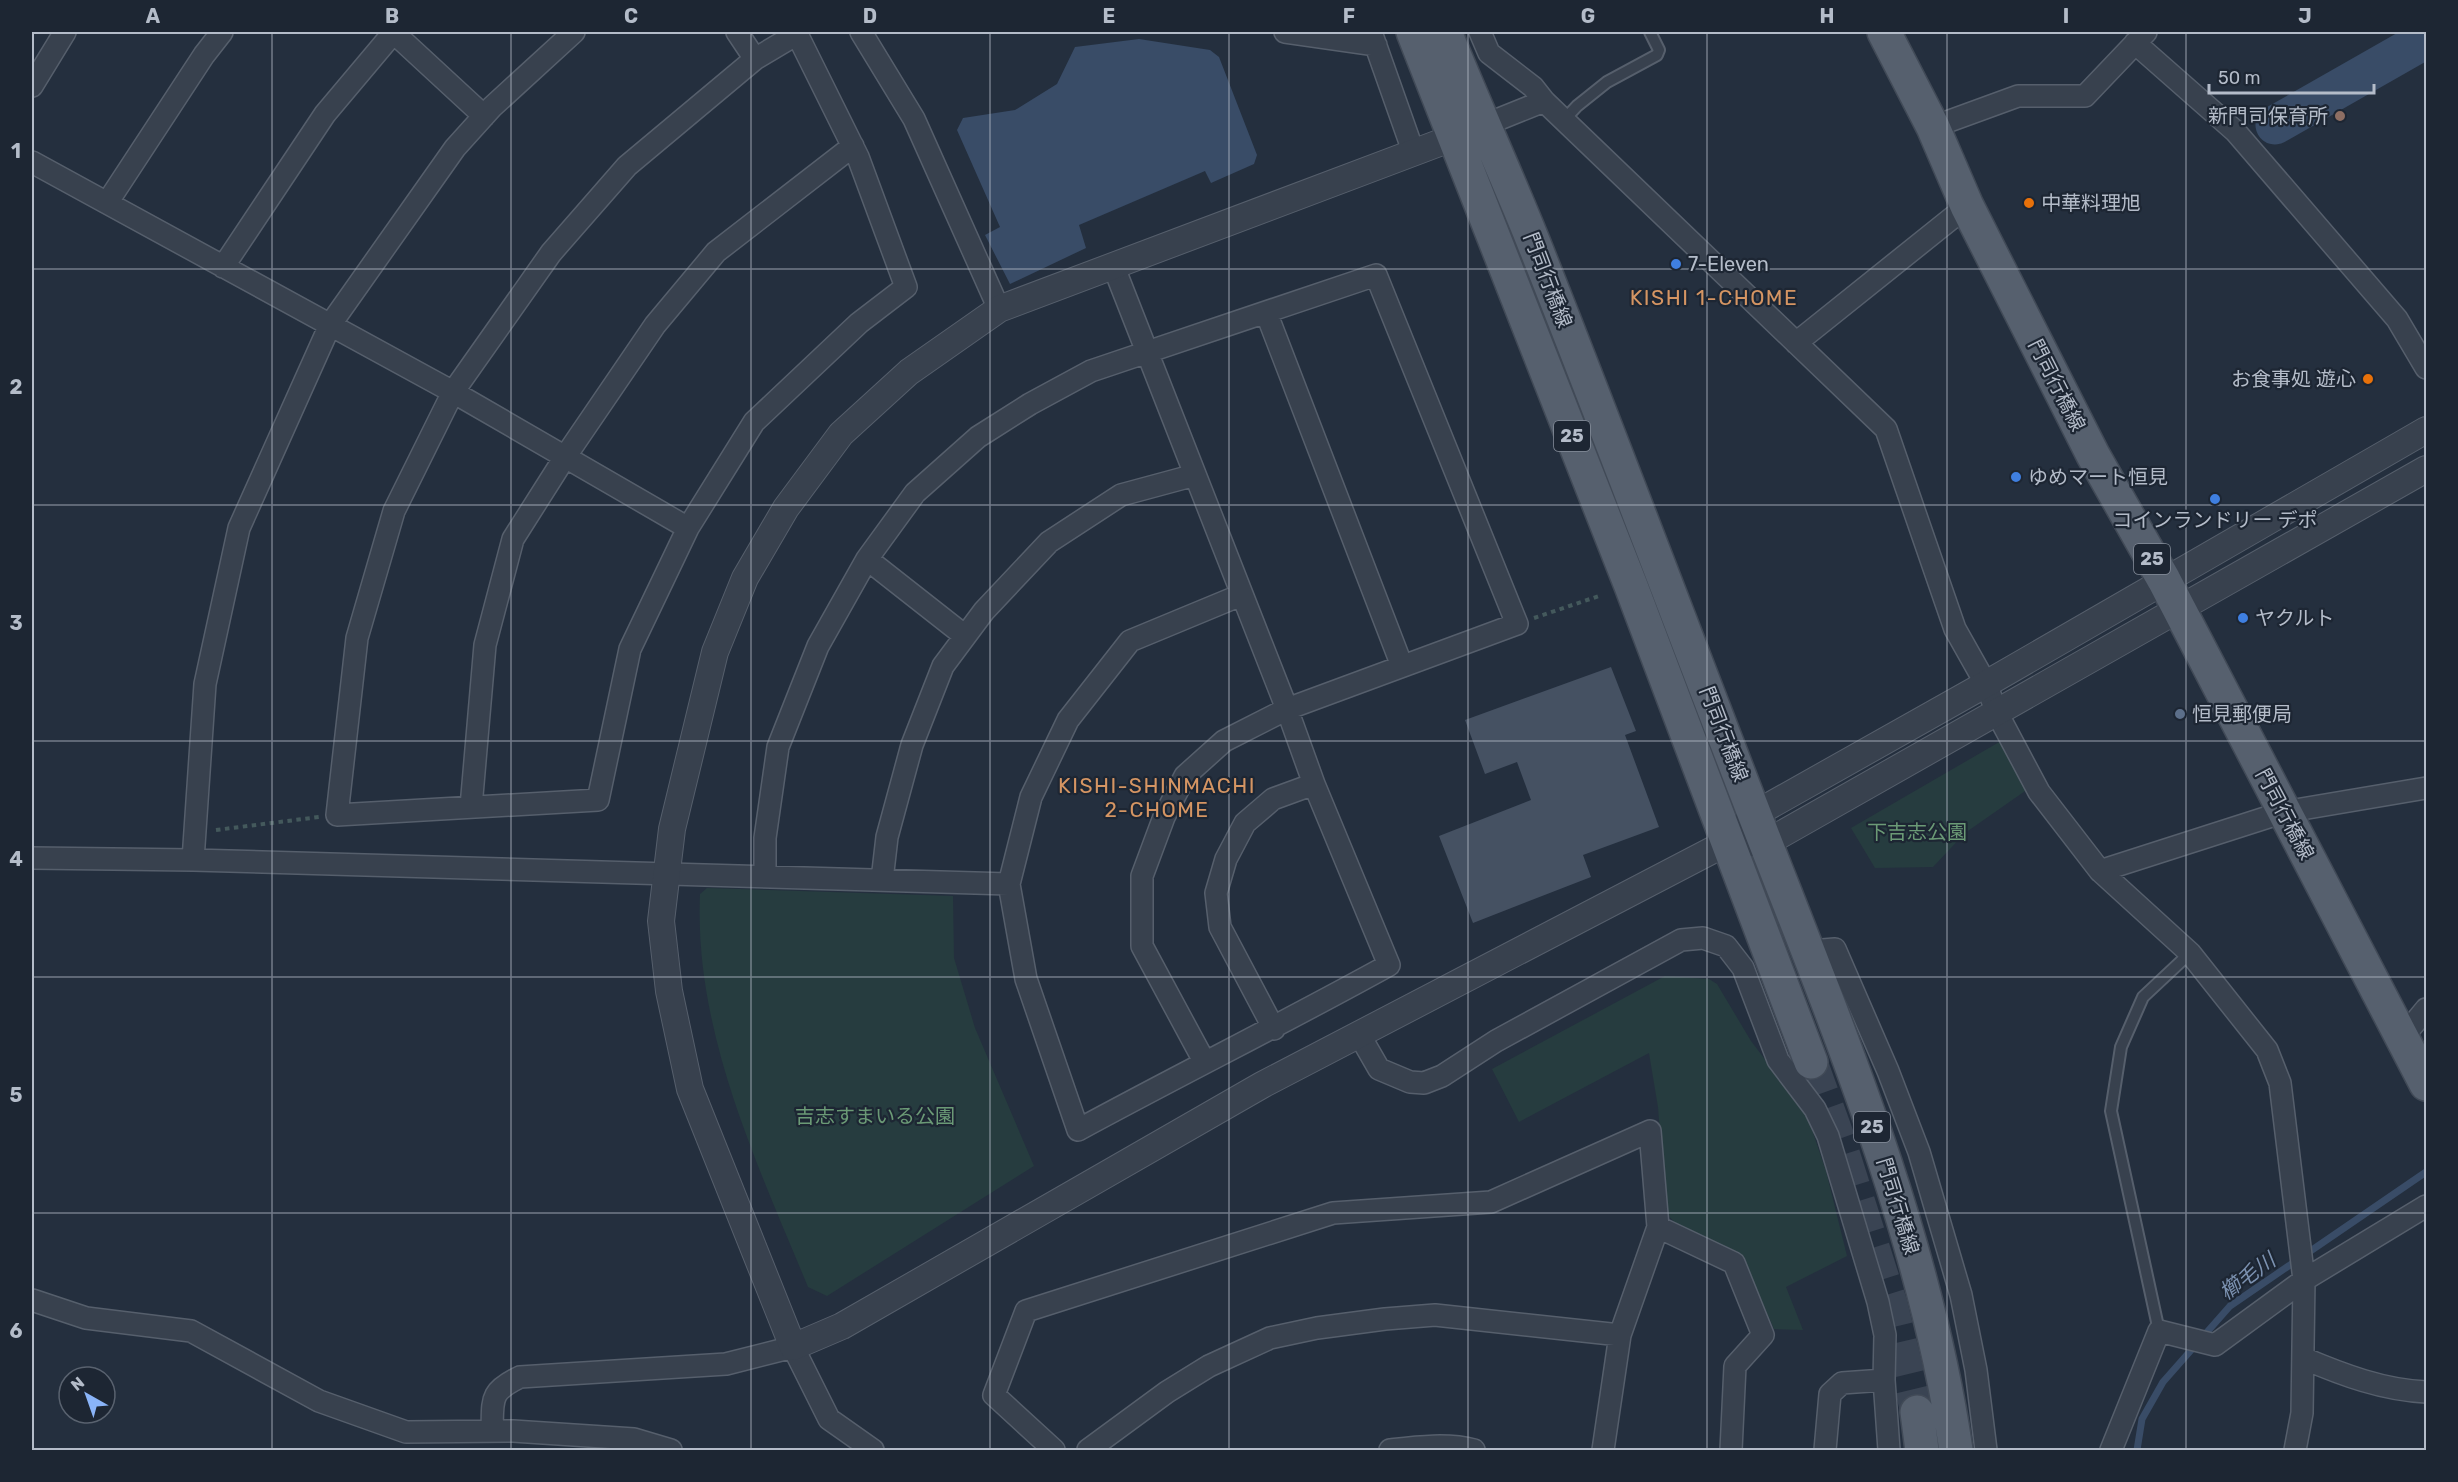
<svg xmlns="http://www.w3.org/2000/svg" width="2458" height="1482" font-family="Rubik,'Noto Sans JP',sans-serif">
<style>
.green{fill:#263c3f}
.water{fill:#394c67}
.lines{fill:none;stroke-linecap:round;stroke-linejoin:round}
.stream{stroke:#394c67;stroke-width:7}
.river{stroke:#394c67;stroke-width:39}
.building{fill:#455162}
.primary-tunnel{stroke:#3a4453;stroke-width:33;stroke-dasharray:33 16;stroke-linecap:butt}
.service-casing{stroke:#565f6c;stroke-width:14}
.minor-casing{stroke:#565f6c;stroke-width:24}
.tertiary-casing{stroke:#565f6c;stroke-width:28}
.primary-casing{stroke:#414a57;stroke-width:36}
.path{stroke:#44595c;stroke-width:4;stroke-dasharray:4.5 4.5;stroke-linecap:butt}
.service{stroke:#38414e;stroke-width:10}
.minor{stroke:#38414e;stroke-width:21}
.tertiary{stroke:#38414e;stroke-width:26}
.primary{stroke:#56606e;stroke-width:33}
.grid{fill:none;stroke:#b4bcc9;stroke-width:1.5;stroke-opacity:0.55}
.education-dot{fill:#8d6e63;stroke:#1d2633;stroke-width:2}
.food-dot{fill:#e8710a;stroke:#1d2633;stroke-width:2}
.shop-dot{fill:#3f7fe0;stroke:#1d2633;stroke-width:2}
.service-dot{fill:#5c6f8a;stroke:#1d2633;stroke-width:2}
.labels{text-anchor:middle;dominant-baseline:central;stroke-width:4.5;stroke-linejoin:round;paint-order:stroke}
.shield{fill:#1d2633;stroke:#878f9c;stroke-width:1.5}
.shield-label{font-size:18px;font-weight:bold;fill:#b4bcc9}
.poi-label{font-size:20px;fill:#b4bcc9;stroke:#1d2633;text-anchor:start}
.street-label{font-size:20px;fill:#b4bcc9;stroke:#1d2633}
.park-label{font-size:20px;fill:#6b9a76;stroke:#1d2633}
.neighbourhood-label{font-size:21px;letter-spacing:1.5px;fill:#d59563;stroke:#1d2633}
.water-label{font-size:21px;font-style:italic;fill:#7c92b1;stroke:#1d2633}
.neatline{fill:none;stroke:#b4bcc9;stroke-width:2}
.grid-label{font-size:20px;text-anchor:middle;font-weight:bold;fill:#b4bcc9}
</style>
<rect width="100%" height="100%" fill="#242f3e"/>
<path class="green" d="M2001 741 2028 789 1965 833 1933 867 1875 868 1851 828Z
M707 888 953 896 954 958 975 1028 1034 1166 827 1296 808 1287C757 1163 694 1032 700 894Z
M1665 976 1709 979 1717 984 1751 1041 1807 1115 1826 1171 1847 1256 1786 1287 1803 1330 1774 1329 1741 1254 1677 1225 1666 1213 1658 1107 1649 1053 1519 1122 1492 1069Z"/>
<path class="water" d="M1139 39 1210 50 1219 57 1257 155 1254 164 1211 183 1205 171 1079 225 1086 248 1010 284 985 235 1000 227 957 130 963 118 1015 110 1057 84 1075 47Z"/>
<g class="lines">
<path class="stream" d="M2137 1450 2142 1419 2163 1382 2230 1306 2426 1172"/>
<path class="river" d="M2275 125 2426 39"/>
</g>
<path class="building" d="M1611 667 1636 731 1625 735 1659 827 1583 855 1591 877 1473 923 1439 836 1531 800 1517 762 1485 774 1465 720Z"/>
<g class="lines">
<path class="primary-tunnel" d="M1811 1062 1839 1140 1891 1304 1917 1412"/>
<defs>
<path id="service" d="M1564 120 1577 106 1607 82 1657 55 1659 50 1650 32
M2159 1331 2111 1111 2121 1047 2143 997 2190 953"/>
<path id="minor" d="M393 32 484 116
M737 32 755 59
M861 32 914 119 999 309
M1285 32 1376 45
M1371 32 1413 151
M1480 32 1489 53 1533 87 1544 101 1886 429 1955 629 1986 684 1997 713 2039 792 2100 871 2190 953 2267 1050 2280 1083 2304 1280 2302 1413 2295 1450
M797 34 858 157 906 287 859 323 754 422 688 528 630 649 598 800 337 815 357 638 394 511 453 392 551 253 627 166 755 59Z
M2135 43 2235 131 2397 319 2426 368
M32 86 65 32
M1933 127 2018 96H2085L2146 32
M1472 130 1544 101
M32 162 453 392 688 528
M107 203 204 55 222 32
M1113 265 1287 709 1314 784 1389 965C1286 1022 1181 1074 1078 1130L1026 979 1009 884 1031 797 1068 720 1130 641 1241 595
M223 267 325 114 394 32
M1266 312 1402 666
M1796 343 1967 206
M867 559 965 636
M471 807 485 645 513 539 565 457 655 325 716 252 853 146
M32 858 193 860 1009 884
M193 860 205 684 239 528 330 325 455 148 492 107 574 32
M2100 871 2284 812 2426 788
M765 876V838L778 747 818 646 867 559 915 493 978 437 1030 404 1091 371 1376 275 1517 624 1287 709 1224 741 1185 776 1164 817 1142 876V946L1204 1061
M882 880 887 837 912 745 943 666 984 611 1049 542 1121 495 1195 475
M1810 951 1835 949 1888 1071 1919 1152 1961 1295 1976 1370 1986 1450
M1274 1029 1220 927 1216 893 1226 859 1245 823 1273 799 1314 784
M1360 1036 1379 1069 1410 1082 1424 1083 1442 1076 1496 1041 1681 940 1703 938 1726 946 1743 968 1778 1060 1815 1109 1828 1136 1878 1302 1885 1335 1884 1380 1889 1450
M2403 1037 2426 1009
M1658 1227 1734 1263 1763 1335 1735 1366 1731 1450
M32 1300 86 1318 191 1331 319 1401 406 1432 513 1431 634 1439 671 1450
M2303 1358C2343 1375 2383 1390 2426 1392
M492 1431C493 1399 489 1392 520 1377L726 1364 793 1347 829 1419 873 1450
M1054 1450 994 1395 1026 1311 1333 1213 1491 1202 1650 1131 1658 1227 1620 1335 1603 1450
M1088 1450 1167 1392 1209 1366 1270 1338 1317 1328 1385 1319 1435 1315 1620 1335
M1390 1450C1416 1447 1448 1443 1474 1450
M1825 1450 1830 1394 1842 1383 1884 1380
M2111 1450 2159 1331 2215 1345 2304 1280 2426 1206"/>
<path id="tertiary" d="M1455 137 999 309 909 372 841 434 786 508 745 578 715 652 672 829 661 921 669 991 690 1089 793 1347 842 1326 1262 1085 1728 842 1755 814 1986 684 2426 430
M1749 843H1766L2426 469"/>
<path id="primary" d="M1413 32 1631 586 1811 1062
M1445 32C1473 102 1505 171 1533 241 1608 430 1679 619 1752 808 1833 1017 1923 1227 1956 1450
M1884 32 1933 127 1967 206 2093 455 2164 580 2426 1084
M1917 1412 1922 1450"/>
</defs>
<use href="#service" class="service-casing"/>
<use href="#minor" class="minor-casing"/>
<use href="#tertiary" class="tertiary-casing"/>
<use href="#primary" class="primary-casing"/>
<path class="path" d="M1534 618 1599 596
M216 830 319 817"/>
<use href="#service" class="service"/>
<use href="#minor" class="minor"/>
<use href="#tertiary" class="tertiary"/>
<use href="#primary" class="primary"/>
</g>
<path class="grid" d="M272 32V1450M511 32V1450M751 32V1450M990 32V1450M1229 32V1450M1468 32V1450M1707 32V1450M1947 32V1450M2186 32V1450M32 269H2426M32 505H2426M32 741H2426M32 977H2426M32 1213H2426"/>
<circle class="education-dot" cx="2340" cy="116" r="6"/>
<g class="food-dot">
<circle cx="2029" cy="203" r="6"/>
<circle cx="2368" cy="379" r="6"/>
</g>
<g class="shop-dot">
<circle cx="1676" cy="264" r="6"/>
<circle cx="2016" cy="477" r="6"/>
<circle cx="2215" cy="499" r="6"/>
<circle cx="2243" cy="618" r="6"/>
</g>
<circle class="service-dot" cx="2180" cy="714" r="6"/>
<g class="labels">
<g class="shield">
<rect x="1554" y="421" width="36" height="30" rx="4.5"/>
<rect x="2134" y="544" width="36" height="30" rx="4.5"/>
<rect x="1854" y="1112" width="36" height="30" rx="4.5"/>
</g>
<g class="shield-label">
<text x="1572" y="436">25</text>
<text x="2152" y="559">25</text>
<text x="1872" y="1127">25</text>
</g>
<g class="poi-label">
<text x="2328" y="116" text-anchor="end">新門司保育所</text>
<text x="2041" y="203">中華料理旭</text>
<text x="1688" y="264">7-Eleven</text>
<text x="2356" y="379" text-anchor="end">お食事処 遊心</text>
<text x="2028" y="477">ゆめマート恒見</text>
<text x="2215" y="520" text-anchor="middle">コインランドリー デポ</text>
<text x="2255" y="618">ヤクルト</text>
<text x="2192" y="714">恒見郵便局</text>
</g>
<g class="street-label">
<text transform="translate(1548 280) rotate(69)">門司行橋線</text>
<text transform="translate(2057 385) rotate(63)">門司行橋線</text>
<text transform="translate(1724 734) rotate(69)">門司行橋線</text>
<text transform="translate(2285 814) rotate(62)">門司行橋線</text>
<text transform="translate(1898 1206) rotate(73)">門司行橋線</text>
</g>
<g class="park-label">
<text x="1917" y="832">下吉志公園</text>
<text x="875" y="1116">吉志すまいる公園</text>
</g>
<g class="neighbourhood-label">
<text x="1714" y="297">KISHI 1-CHOME</text>
<text x="1157" y="785">KISHI-SHINMACHI<tspan x="1157" dy="24">2-CHOME</tspan></text>
</g>
<g class="water-label">
<text transform="translate(2247 1276) rotate(-36)">櫛毛川</text>
</g>
</g>
<rect width="2458" height="1482" fill="none" stroke="#1d2633" stroke-width="66"/>
<g transform="translate(87 1395) rotate(320)"><circle r="28" fill="#1d2633" stroke="#59626f" stroke-width="1.5"/>
<path d="M0-4.5L10 22L0 15L-10 22Z" fill="#8ab4f8"/>
<text y="-9" font-size="16" font-weight="bold" text-anchor="middle" fill="#b4bcc9">N</text>
</g>
<path d="M2209 84v9h165v-9" fill="none" stroke="#b4bcc9" stroke-width="3"/>
<text x="2218" y="84" font-size="18" fill="#b4bcc9" stroke="#1d2633" stroke-width="4.5" paint-order="stroke">50 m</text>
<rect x="33" y="33" width="2392" height="1416" class="neatline"/>
<g class="grid-label">
<text x="153" y="23">A</text>
<text x="392" y="23">B</text>
<text x="631" y="23">C</text>
<text x="870" y="23">D</text>
<text x="1109" y="23">E</text>
<text x="1349" y="23">F</text>
<text x="1588" y="23">G</text>
<text x="1827" y="23">H</text>
<text x="2066" y="23">I</text>
<text x="2305" y="23">J</text>
<text x="16" y="158">1</text>
<text x="16" y="394">2</text>
<text x="16" y="630">3</text>
<text x="16" y="866">4</text>
<text x="16" y="1102">5</text>
<text x="16" y="1338">6</text>
</g>
</svg>
